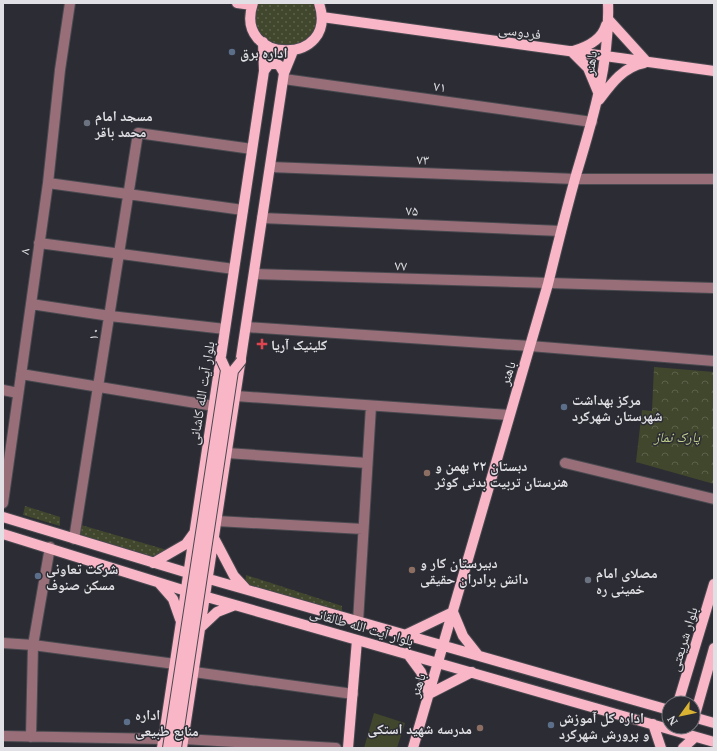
<svg xmlns="http://www.w3.org/2000/svg" width="717" height="751" font-family="'Noto Serif','Noto Naskh Arabic',serif">
<style>
.grass{fill:url(#grass-dots)}
.park{fill:url(#park-crowns)}
.pitch{fill:#41472c}
.lines{fill:none;stroke-linecap:round;stroke-linejoin:round}
.minor-casing{stroke:#494950;stroke-width:12}
.major-casing{stroke:#494950;stroke-width:12}
.minor{stroke:#986f79;stroke-width:10}
.major{stroke:#f9b6c7;stroke-width:10}
.major-bridge-casing{stroke:#494950;stroke-width:12;stroke-linecap:butt}
.major-bridge{stroke:#f9b6c7;stroke-width:10}
.service-dot{fill:#5c6f8a;stroke:#2c2c34;stroke-width:1.5}
.worship-dot{fill:#6b7280;stroke:#2c2c34;stroke-width:1.5}
.health-dot{fill:#e0444e;stroke:#2c2c34;stroke-width:1.5}
.education-dot{fill:#8d6e63;stroke:#2c2c34;stroke-width:1.5}
.labels{text-anchor:middle;dominant-baseline:central;stroke-width:3;stroke-linejoin:round;paint-order:stroke}
.street-label{font-size:14px;fill:#e0e0e5;stroke:#2c2c34}
.poi-label{font-size:14px;font-weight:bold;fill:#e0e0e5;stroke:#2c2c34;text-anchor:start}
.park-label{font-size:14px;font-style:italic;fill:#c0d18e;stroke:#2c2c34}
</style>
<defs>
<pattern id="grass-dots" width="8" height="8" patternUnits="userSpaceOnUse"><rect width="8" height="8" fill="#41472c"/><path d="M2 2h.1M6 6h.1" fill="none" stroke="#5c614a" stroke-width="1.8" stroke-linecap="round"/></pattern>
<pattern id="park-crowns" width="20" height="18" patternUnits="userSpaceOnUse"><rect width="20" height="18" fill="#41472c"/><path d="M2 6a3 3 0 1 1 6 0M12 15a3 3 0 1 1 6 0" fill="none" stroke="#5c614a"/></pattern>
</defs>
<rect width="100%" height="100%" fill="#2c2c34"/>
<path class="grass" d="M258 3H314C334 61 238 58 258 3Z
M25 506 60 517V526L23 515Z
M81 525 167 550 154 558 81 535Z
M246 575 342 606V615L245 585Z"/>
<path class="park" d="M654 367 714 372V484L636 462 642 410 652 411Z"/>
<path class="pitch" d="M374 713 405 723 397 748H364Z"/>
<g class="lines">
<defs>
<path id="minor" d="M284 79 592 122
M270 167 575 179H714
M48 183 243 210
M262 218 561 231
M39 243 234 269
M254 274 714 288
M31 304 110 316 225 329
M246 327 530 346 714 361
M21 374 214 406
M3 390 18 393
M236 396 509 415
M227 453 367 463
M565 463 714 499
M3 503 48 183 60 70 70 3
M217 521 363 529
M74 539 138 133 252 149
M358 622 371 406
M3 643 33 645 175 664
M194 672 353 694
M3 736 164 739
M31 737 33 645 50 547
M184 739 336 748"/>
<path id="major" d="M237 3 252 5
M253 3C232 65 340 67 319 3
M322 17 714 71
M608 19 647 62
M571 51 588 68 598 92
M573 51C587 47 602 40 606 25
M264 71 269 64H277L280 66 284 73
M599 100C611 84 623 67 644 63
M3 517 188 573 669 710
M3 534 186 591 714 742
M214 538 234 576 246 589
M153 563 186 544 194 533
M159 583 173 599 180 619
M453 612 463 636 478 655
M201 627 217 612 235 605
M405 635 453 612
M407 653 421 672 429 694
M429 694 472 672
M678 703 714 584
M693 717 714 723
M693 722 714 648
M653 724 661 748
M162 748 264 71 263 42
M182 748 284 73 293 51
M348 748 357 640
M413 748 548 284C557 247 566 211 576 175 593 119 610 62 608 3
M683 748 695 737"/>
</defs>
<use href="#minor" class="minor-casing"/>
<use href="#major" class="major-casing"/>
<use href="#minor" class="minor"/>
<use href="#major" class="major"/>
<defs>
<path id="major-bridge" d="M168 748 226 370 221 359
M176 748 233 371 241 361"/>
</defs>
<use href="#major-bridge" class="major-bridge-casing"/>
<use href="#major-bridge" class="major-bridge"/>
</g>
<g class="service-dot">
<circle cx="232" cy="52" r="4"/>
<circle cx="564" cy="407" r="4"/>
<circle cx="38" cy="576" r="4"/>
<circle cx="127" cy="722" r="4"/>
<circle cx="551" cy="725" r="4"/>
</g>
<g class="worship-dot">
<circle cx="87" cy="123" r="4"/>
<circle cx="588" cy="580" r="4"/>
</g>
<path class="health-dot" d="M260 338h4v4h4v4h-4v4h-4v-4h-4v-4h4z"/>
<g class="education-dot">
<circle cx="427" cy="473" r="4"/>
<circle cx="412" cy="570" r="4"/>
<circle cx="480" cy="728" r="4"/>
</g>
<g class="labels">
<g class="street-label">
<text transform="translate(520 31) rotate(8)">فردوسی</text>
<text transform="translate(590 63) rotate(-82)">باهنر</text>
<text transform="translate(440 86) rotate(8)">۷۱</text>
<text transform="translate(423 159) rotate(2)">۷۳</text>
<text transform="translate(412 210) rotate(2)">۷۵</text>
<text transform="translate(24 251) rotate(-82)">۸</text>
<text transform="translate(401 265) rotate(2)">۷۷</text>
<text transform="translate(93 334) rotate(-81)">۱۰</text>
<text transform="translate(507 373) rotate(-73)">باهنر</text>
<text transform="translate(201 393) rotate(-81)">بلوار آیت الله کاشانی</text>
<text transform="translate(362 626) rotate(16)">بلوار آیت الله طالقانی</text>
<text transform="translate(683 639) rotate(-73)">بلوار شریعتی</text>
<text transform="translate(417 685) rotate(-73)">باهنر</text>
</g>
<g class="poi-label">
<text x="240" y="52">اداره برق</text>
<text x="95" y="115">مسجد امام<tspan x="95" dy="16">محمد باقر</tspan></text>
<text x="271" y="344">کلینیک آریا</text>
<text x="572" y="399">مرکز بهداشت<tspan x="572" dy="16">شهرستان شهرکرد</tspan></text>
<text x="435" y="465">دبستان ۲۲ بهمن و<tspan x="435" dy="16">هنرستان تربیت بدنی کوثر</tspan></text>
<text x="420" y="562">دبیرستان کار و<tspan x="420" dy="16">دانش برادران حقیقی</tspan></text>
<text x="46" y="568">شرکت تعاونی<tspan x="46" dy="16">مسکن صنوف</tspan></text>
<text x="596" y="572">مصلای امام<tspan x="596" dy="16">خمینی ره</tspan></text>
<text x="135" y="714">اداره<tspan x="135" dy="16">منابع طبیعی</tspan></text>
<text x="559" y="717">اداره کل آموزش<tspan x="559" dy="16">و پرورش شهرکرد</tspan></text>
<text x="472" y="728" text-anchor="end">مدرسه شهید استکی</text>
</g>
<g class="park-label">
<text x="677" y="436">پارک نماز</text>
</g>
</g>
<rect width="717" height="751" fill="none" stroke="#e0e0e5" stroke-width="8"/>
<g transform="translate(681 715) rotate(237)"><circle r="19" fill="#2c2c34" stroke="#74747b"/>
<path d="M0-3L7 15L0 10L-7 15Z" fill="#dab333"/>
<text y="-6" font-size="11" font-weight="bold" text-anchor="middle" fill="#e0e0e5">N</text>
</g>
</svg>
